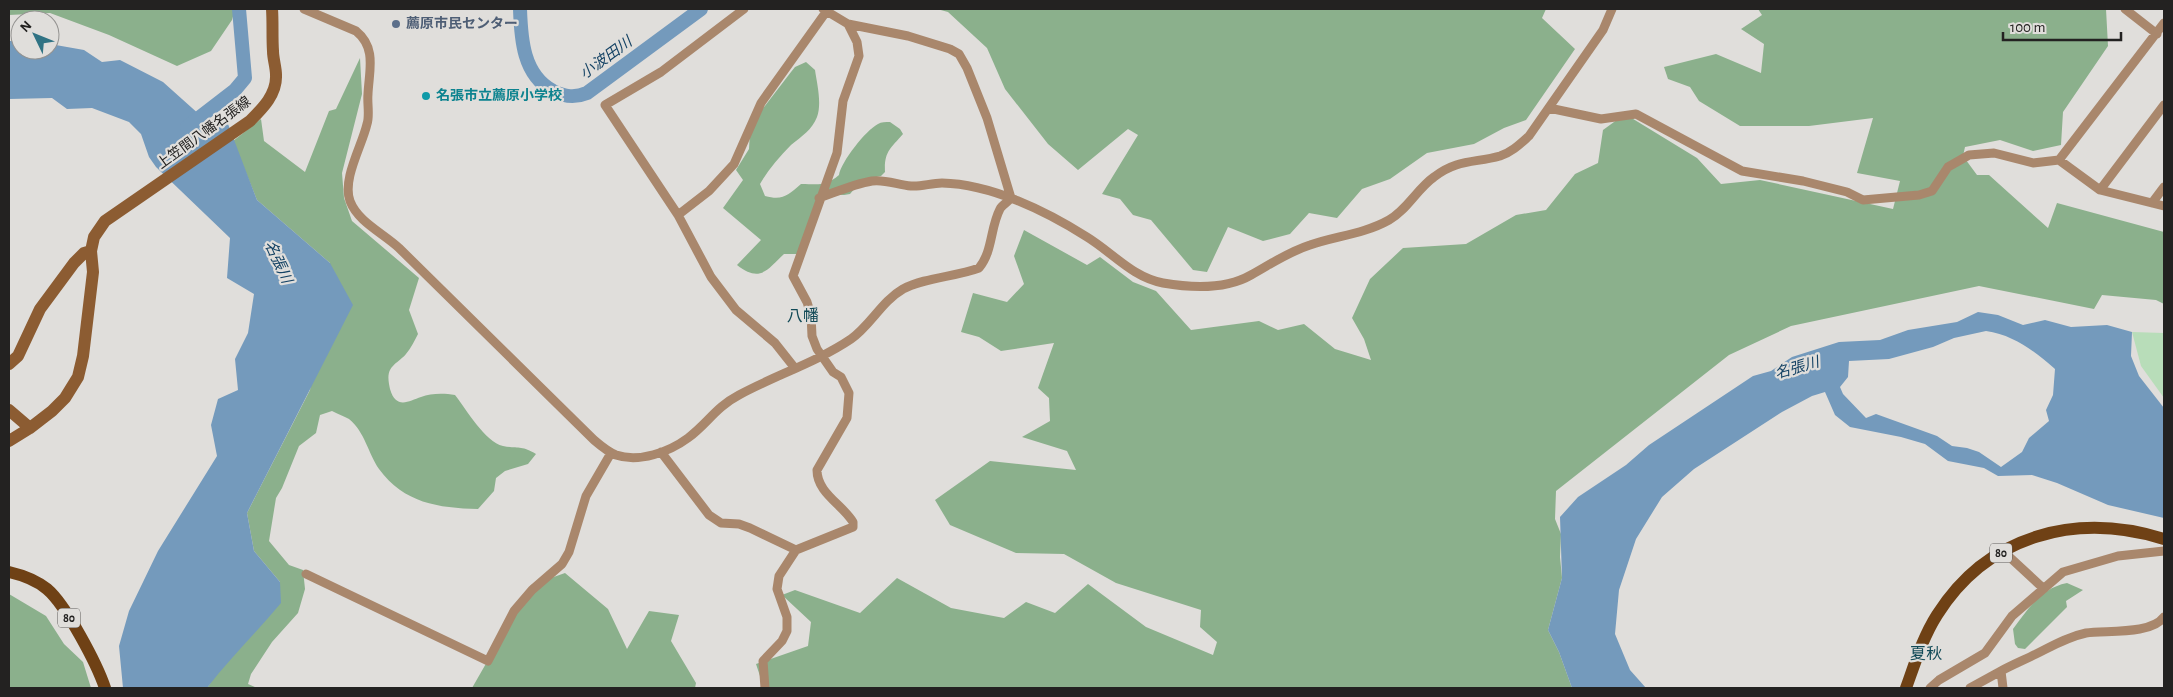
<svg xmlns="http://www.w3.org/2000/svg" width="2173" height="697" font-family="'Alegreya Sans','Noto Sans JP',sans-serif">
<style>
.green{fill:#b8ddb9}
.forest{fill:#8bb08c}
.water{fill:#749abc;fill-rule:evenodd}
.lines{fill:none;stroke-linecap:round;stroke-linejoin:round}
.river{stroke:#749abc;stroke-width:14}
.street{stroke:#a9876c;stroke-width:9}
.secondary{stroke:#8c5c32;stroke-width:12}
.primary{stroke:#6f4115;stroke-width:12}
.service-dot{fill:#5c6f8a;stroke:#e0dedb;stroke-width:2}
.culture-dot{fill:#0f9aa8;stroke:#e0dedb;stroke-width:2}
.labels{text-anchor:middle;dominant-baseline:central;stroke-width:4.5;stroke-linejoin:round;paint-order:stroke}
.shield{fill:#e0dedb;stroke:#5c5a59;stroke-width:1}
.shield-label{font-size:12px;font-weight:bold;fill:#232221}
.service-label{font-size:14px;font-weight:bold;fill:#4e5e75;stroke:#e0dedb;text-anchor:start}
.culture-label{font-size:14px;font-weight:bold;fill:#0d838f;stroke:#e0dedb;text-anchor:start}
.street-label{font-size:14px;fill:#232221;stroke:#e0dedb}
.water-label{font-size:15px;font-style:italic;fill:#144264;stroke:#e0dedb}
.quarter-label{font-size:16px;fill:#124a57;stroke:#e0dedb}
</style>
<rect width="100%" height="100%" fill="#e0dedb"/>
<path class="green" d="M2132 332 2164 333V398L2141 366Z"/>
<path class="forest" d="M9 9H235L232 20 211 51 177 66 109 35 50 13 9 15Z
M937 9H1546L1542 18 1575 49 1526 120 1504 128 1474 144 1427 153 1390 179 1362 189 1337 218 1309 213 1290 234 1263 241 1228 227 1207 272 1193 270 1151 220 1133 215 1120 199 1102 194 1138 135 1128 129 1078 170 1048 144 1005 89 987 48 948 12Z
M1758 9H2106L2108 46 2063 112 2061 145 2033 151 2000 140 1965 147 1963 156 1977 175H1989L2048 228 2057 203 2164 232V304L2156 300 2102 295 2094 309 1979 286 1791 326 1729 355 1556 491 1555 519 1561 534 1560 557 1562 578 1548 630 1559 652 1572 688H764L756 664 808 646 811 622 782 595 795 590 860 613 897 578 951 608 1004 618 1026 602 1055 613 1088 584 1146 627 1213 655 1217 642 1200 627 1201 610 1116 583 1064 554 1016 553 950 525 935 500 990 461 1076 470 1067 451 1022 437 1050 421 1049 398 1038 388 1054 343 1001 351 979 337 961 332 973 293 1007 302 1024 284 1014 256 1024 230 1087 265 1100 257 1133 282 1156 291 1191 330 1259 321 1278 330 1304 324 1335 349 1371 360 1364 339 1352 318 1370 279 1403 248 1466 244 1516 215 1546 210 1575 174 1598 163 1603 130 1625 114 1697 158 1721 184 1760 180 1893 209 1900 181 1857 173 1873 118 1809 126H1740L1699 101 1690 87 1668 79 1664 67 1716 54 1761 73 1764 44 1741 29 1762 15Z
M360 58 362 94 342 173 344 198 352 221 419 278 409 310 418 334C415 340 411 348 406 354 402 359 393 364 390 370 387 376 389 384 390 389 396 410 409 401 421 397 431 393 444 393 455 395 466 409 485 442 503 446 518 449 521 445 536 454L528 464 505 471 496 478 494 491 478 509C438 508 404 503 379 469 368 453 365 432 349 419 344 416 337 414 332 411L320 415 316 433 299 446 282 488 276 498 269 541 289 565 303 570 305 589 298 613 272 642 251 674 248 684 257 688H207L280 582 254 551 247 513 310 390 330 263 257 200 233 141 261 119 264 141 305 172 329 111 336 109Z
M806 62 815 70C817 84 822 103 817 117 812 130 802 136 791 145 779 157 768 170 760 184L765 196C783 201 788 195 801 184 818 184 825 187 839 175 841 162 866 130 878 124 881 122 886 122 890 122L900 129 903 134C890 149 884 152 885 172L881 176 862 180 850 194 844 195 825 194 797 254H784C767 270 760 283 737 265L761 240 723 208 743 180 736 170 749 149 750 132 758 115 791 72 795 67Z
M565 573 608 609 627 649 649 611 679 615 671 641 696 683 695 688H472L531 585Z
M2067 583 2083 590 2066 601 2067 607 2025 649 2018 648 2015 644 2013 629C2028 609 2041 588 2067 583Z
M9 594 46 616 64 644 83 662 91 688H9Z"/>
<path class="water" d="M9 41H20V50H50V44L84 50 102 62 120 60 163 82 201 116 228 124 257 200 330 263 353 305 247 513 254 551 280 582 281 603C257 632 230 658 207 688H123L119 646 129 611 158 551 217 456 211 425 218 399 238 390 235 359 248 333 254 294 227 278 230 238 156 167 149 157 141 134 129 122 92 108 67 109 52 98 9 99Z
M1978 312 1998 315 2023 325 2045 320 2071 327 2107 325 2132 332 2131 356 2139 376 2164 408V518L2108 505 2057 483 2032 475 1998 476 1984 468 1948 461 1925 444 1901 437 1850 427 1835 415 1825 392 1812 396 1782 412 1694 469 1662 497 1636 539 1619 590 1615 634 1630 670 1646 688H1572L1559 652 1548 630 1562 578 1560 517 1578 497 1626 465 1649 445 1753 376 1771 371 1792 357 1839 342 1880 340 1908 330 1957 322ZM1986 331C2014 335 2034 351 2055 369L2053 395 2046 410 2049 421 2029 438 2022 452 2001 467 1979 452 1967 448 1952 446 1937 436 1876 414 1866 418 1843 394 1840 387 1848 377 1849 361 1889 359 1933 347 1954 338Z"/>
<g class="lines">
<path class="river" d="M520 9C521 39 523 75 553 91 565 97 575 98 587 93L701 9
M187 127 235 90 245 78 239 9"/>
<path class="street" d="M304 9 356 31C377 48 369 71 368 94 367 104 370 115 367 124 362 146 342 179 350 201 358 222 383 233 399 248 464 312 529 376 594 440 601 446 608 452 616 455 639 463 669 452 688 438 707 424 716 407 739 395 776 375 817 362 851 339 870 326 882 301 903 289 926 277 955 277 979 268 993 251 990 228 1000 209 1002 205 1008 202 1011 198
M744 9 661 72 605 105 678 215 711 277 736 310 775 343 794 367
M823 9 848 24 908 36 950 49 959 54 967 68 987 118 1011 198
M2125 9 2157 34
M1549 108 1601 119 1636 114 1742 171 1803 181 1847 192 1863 200 1919 195 1932 191 1948 167 1969 155 1994 153 2033 163 2059 160 2164 23
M2059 160 2100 190 2164 206
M2100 190 2164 105
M819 198C836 192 854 184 872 181 885 179 898 185 911 186 921 187 931 183 942 183 991 184 1046 211 1087 237 1113 253 1132 277 1163 283 1192 288 1225 290 1251 275 1271 264 1288 252 1310 245 1336 236 1364 234 1389 220 1407 210 1417 189 1434 177 1457 159 1475 163 1500 156 1512 152 1520 144 1529 136L1603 30 1612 9
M2152 203 2164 187
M678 215 709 191 734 164 761 103 826 12
M661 452 709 515 721 523 739 524 750 528 796 550
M2003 551 2043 588
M306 574 488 661 514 611 532 590 562 564 569 552 586 496 611 453
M765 688 763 661 782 641 787 631V617L777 589 779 576 796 550 853 527V522C842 504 817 493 817 470L847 418 849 393 841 377 833 372 817 349 812 336 811 315 807 302 793 276 837 153 843 101 859 56 857 42 848 24
M1930 688 1939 680 1985 653 2012 616 2063 572 2118 556 2164 551
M1970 688 2001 671
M2003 688 2001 671C2012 665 2024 660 2036 654 2052 646 2067 637 2086 633 2106 630 2151 635 2164 617"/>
<path class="secondary" d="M9 364 18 356 40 309 74 263 84 253 91 251
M9 410 30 428
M9 441 30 428 52 411 65 398 78 377 83 356 93 272 91 251 94 237 105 221 250 121C263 108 277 94 276 75 276 67 273 59 273 51 272 37 273 23 272 9"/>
<path class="primary" d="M9 572C22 575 36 580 47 589 66 605 97 664 105 688
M1906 688C1915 663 1923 637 1937 615 1988 534 2077 512 2164 539"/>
</g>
<circle class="service-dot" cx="396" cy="24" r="5"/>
<circle class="culture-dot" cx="426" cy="96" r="5"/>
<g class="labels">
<g class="shield">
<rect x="1990" y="543.5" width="22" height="19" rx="4"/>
<rect x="58" y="608.5" width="22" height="19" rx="4"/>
</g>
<g class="shield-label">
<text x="2001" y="553">80</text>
<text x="69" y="618">80</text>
</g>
<g class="service-label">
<text x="406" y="24">薦原市民センター</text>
</g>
<g class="culture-label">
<text x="436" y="96">名張市立薦原小学校</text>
</g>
<g class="street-label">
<text transform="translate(204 133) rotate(-36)">上笠間八幡名張線</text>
</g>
<g class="water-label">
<text transform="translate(606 58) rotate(-36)">小波田川</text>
<text transform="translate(278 262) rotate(65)">名張川</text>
<text transform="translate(1797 368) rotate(-16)">名張川</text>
</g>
<g class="quarter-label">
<text x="803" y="316">八幡</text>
<text x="1926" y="654">夏秋</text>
</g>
</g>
<rect width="2173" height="697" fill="none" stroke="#232221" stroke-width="20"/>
<g transform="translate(35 35) rotate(313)"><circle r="24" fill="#e0dedb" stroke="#949391"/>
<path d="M0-4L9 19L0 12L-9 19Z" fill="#307384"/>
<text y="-8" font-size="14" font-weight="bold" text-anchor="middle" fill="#232221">N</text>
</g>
<path d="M2003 32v8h118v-8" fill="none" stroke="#232221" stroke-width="2.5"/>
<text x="2010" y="32" font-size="15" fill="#232221" stroke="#e0dedb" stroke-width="4" paint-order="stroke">100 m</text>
</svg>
